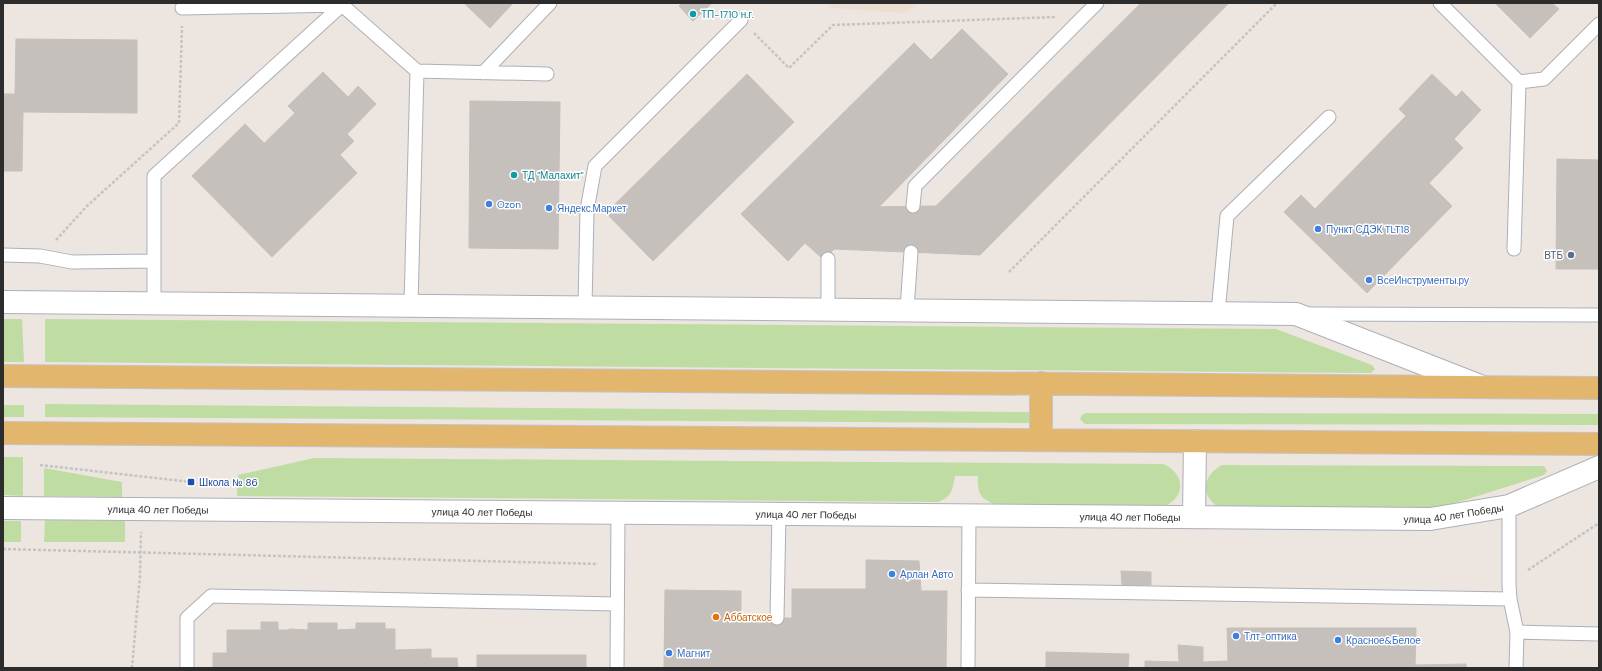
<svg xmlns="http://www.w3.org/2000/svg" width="1602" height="671" font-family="'DM Sans',sans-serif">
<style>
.education{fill:#ecdfd1}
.green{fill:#bfdda2}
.building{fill:#c5c0bb;stroke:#c7c0b9}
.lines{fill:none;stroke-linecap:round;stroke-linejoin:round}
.service-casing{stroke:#acb0b7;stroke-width:15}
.minor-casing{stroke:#acb0b7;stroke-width:24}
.primary-casing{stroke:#c4c4c4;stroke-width:24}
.path{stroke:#c4c4c4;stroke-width:2.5;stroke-dasharray:3 2;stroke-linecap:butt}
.service{stroke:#fff;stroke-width:13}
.minor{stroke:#fff;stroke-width:22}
.primary{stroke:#e3b66e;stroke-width:22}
.culture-dot{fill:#0f9aa8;stroke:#fff;stroke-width:1.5}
.shop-dot{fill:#3f7fe0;stroke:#fff;stroke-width:1.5}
.service-dot{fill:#5c6f8a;stroke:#fff;stroke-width:1.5}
.transit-dot{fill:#1a4fb4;stroke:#fff;stroke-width:1.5}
.food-dot{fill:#e8710a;stroke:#fff;stroke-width:1.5}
.labels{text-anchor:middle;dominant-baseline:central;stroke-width:3;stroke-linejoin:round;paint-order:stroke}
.culture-label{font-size:10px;fill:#0d838f;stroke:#fff;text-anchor:start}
.shop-label{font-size:10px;fill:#366cbe;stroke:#fff;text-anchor:start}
.service-label{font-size:10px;fill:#4e5e75;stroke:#fff;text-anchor:end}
.transit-label{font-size:10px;fill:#164399;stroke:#fff;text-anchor:start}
.street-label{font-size:10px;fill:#2c2c2c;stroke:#fff}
.food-label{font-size:10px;fill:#c56008;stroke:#fff;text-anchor:start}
</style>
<rect width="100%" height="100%" fill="#ece5e0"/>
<path class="education" d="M825 3H918L904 13 831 8Z"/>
<path class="green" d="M3 319H22L24 362H3Z
M45 319 1276 329 1372 365 1375 369 1371 373 45 362Z
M45 404 1029 412 1031 422 1028 423 45 417Z
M3 405H24V417H3Z
M1086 413 1599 414V425L1085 424 1080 419 1082 415Z
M3 457H23V496L3 495Z
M314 458 1163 464C1183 472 1187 494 1167 505L999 506C981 499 977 495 978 476H955C952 490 953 496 938 502L237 496 238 475Z
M1222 465 1544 466 1547 471 1544 475 1433 510 1217 506C1199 493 1204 475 1222 465Z
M44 468 122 482V497L44 496Z
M45 520 125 521V542H44Z
M3 521H21V542H3Z"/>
<path class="building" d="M464 3H513L490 28Z
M682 3H712L693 21 679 6Z
M1141 3H1229L980 255 936 206Z
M1495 3H1552L1559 9 1530 38Z
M962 29 1008 74 879 207H861L827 174 793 210 834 249 824 260 805 243 788 261 741 214 914 43 931 60Z
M16 39 137 40V113L23 112 22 171H3V94H15Z
M323 72 348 97 358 86 376 104 347 134 354 141 289 205 246 161 295 113 288 106Z
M747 74 794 122 653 261 606 213Z
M1432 74 1456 97 1462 91 1481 110 1454 139 1463 148 1429 183 1452 206 1367 293 1284 212 1301 195 1315 209 1406 116 1399 109Z
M470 101 560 102 558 249 469 248Z
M245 124 264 143 246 161 289 205 340 155 357 173 272 257 192 176Z
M1557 159 1599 160V269H1556Z
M827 174 861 207 936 206 980 255 834 249 793 210Z
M866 560 919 561 921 591H947L946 668H664L665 590 741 591V618H792V589H866Z
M1121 571 1151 572V585H1122Z
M261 622H278V630H289V668H213V653H227V630H261Z
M308 623H337V630L356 629V623H385V629H395V650L431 649V658H457L458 668H289V629L308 630Z
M1227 628H1416L1415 665 1466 664V668H1145V661L1179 662 1178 645 1203 647V662L1228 661Z
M1046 652 1129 654 1128 668H1046Z
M477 655H586V668H477Z"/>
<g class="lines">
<defs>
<path id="service" d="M1440 3 1519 82 1514 249
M182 8 342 5 417 71 547 74
M483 73 550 3
M1519 82 1544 79 1599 24
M913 206 915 186 1097 3
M3 255 40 256 72 262 154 261
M828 259V309
M154 303V176L342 5
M411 305 417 71
M585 307 587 210 595 166 741 20
M907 309 911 252
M1218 313 1227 216 1329 117
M1310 314 1599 315
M1509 506V584L1510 599 1517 632 1516 668
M968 590 1510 599
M777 618 779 513
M1517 632 1599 634
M187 668V618L211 596 617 604
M617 668 618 513
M968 668 969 515"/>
<g id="minor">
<path d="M3 302 1296 314 1480 386"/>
<path id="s1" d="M3 508 1430 519 1509 506 1599 467"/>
<path d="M1194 517 1195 441"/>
</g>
<path id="primary" d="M3 376 1599 388
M1041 383V440
M3 433 1599 444"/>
</defs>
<use href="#service" class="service-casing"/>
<use href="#minor" class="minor-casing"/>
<use href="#primary" class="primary-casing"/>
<path class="path" d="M754 33 789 68 833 25 1056 17
M56 240 87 206 179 123 182 26
M1009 272 1277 3
M40 465 191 482
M3 549 598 564
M1528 570 1599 523
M132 668 140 576 141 532"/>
<use href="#service" class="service"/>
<use href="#minor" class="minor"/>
<use href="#primary" class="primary"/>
</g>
<g class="culture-dot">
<circle cx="693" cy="14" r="4"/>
<circle cx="514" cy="175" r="4"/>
</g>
<g class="shop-dot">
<circle cx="489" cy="204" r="4"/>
<circle cx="549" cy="208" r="4"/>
<circle cx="1318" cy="229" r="4"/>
<circle cx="1369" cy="280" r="4"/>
<circle cx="892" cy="574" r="4"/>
<circle cx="1236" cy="636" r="4"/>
<circle cx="1338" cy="640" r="4"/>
<circle cx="669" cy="653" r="4"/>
</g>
<circle class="service-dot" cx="1571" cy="255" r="4"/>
<rect class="transit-dot" x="187" y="478" width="8" height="8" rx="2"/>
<circle class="food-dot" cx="716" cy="617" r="4"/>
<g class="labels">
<g class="culture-label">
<text x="701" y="14">ТП-1710 н.г.</text>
<text x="522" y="175">ТД "Малахит"</text>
</g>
<g class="shop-label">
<text x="497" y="204">Ozon</text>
<text x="557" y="208">Яндекс.Маркет</text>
<text x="1326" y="229">Пункт СДЭК TLT18</text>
<text x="1377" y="280">ВсеИнструменты.ру</text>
<text x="900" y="574">Арлан Авто</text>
<text x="1244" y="636">Тлт-оптика</text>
<text x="1346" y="640">Красное&amp;Белое</text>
<text x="677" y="653">Магнит</text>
</g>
<g class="service-label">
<text x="1563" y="255">ВТБ</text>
</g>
<g class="transit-label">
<text x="199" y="482">Школа № 86</text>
</g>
<g class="street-label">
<text stroke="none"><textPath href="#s1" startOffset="155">улица 40 лет Победы</textPath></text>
<text stroke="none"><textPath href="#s1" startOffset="479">улица 40 лет Победы</textPath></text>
<text stroke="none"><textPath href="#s1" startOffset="1451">улица 40 лет Победы</textPath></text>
<text stroke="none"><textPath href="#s1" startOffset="803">улица 40 лет Победы</textPath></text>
<text stroke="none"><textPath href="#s1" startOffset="1127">улица 40 лет Победы</textPath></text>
</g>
<g class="food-label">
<text x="724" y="617">Аббатское</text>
</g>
</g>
<rect width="1602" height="671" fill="none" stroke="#2c2c2c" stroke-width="8"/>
</svg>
